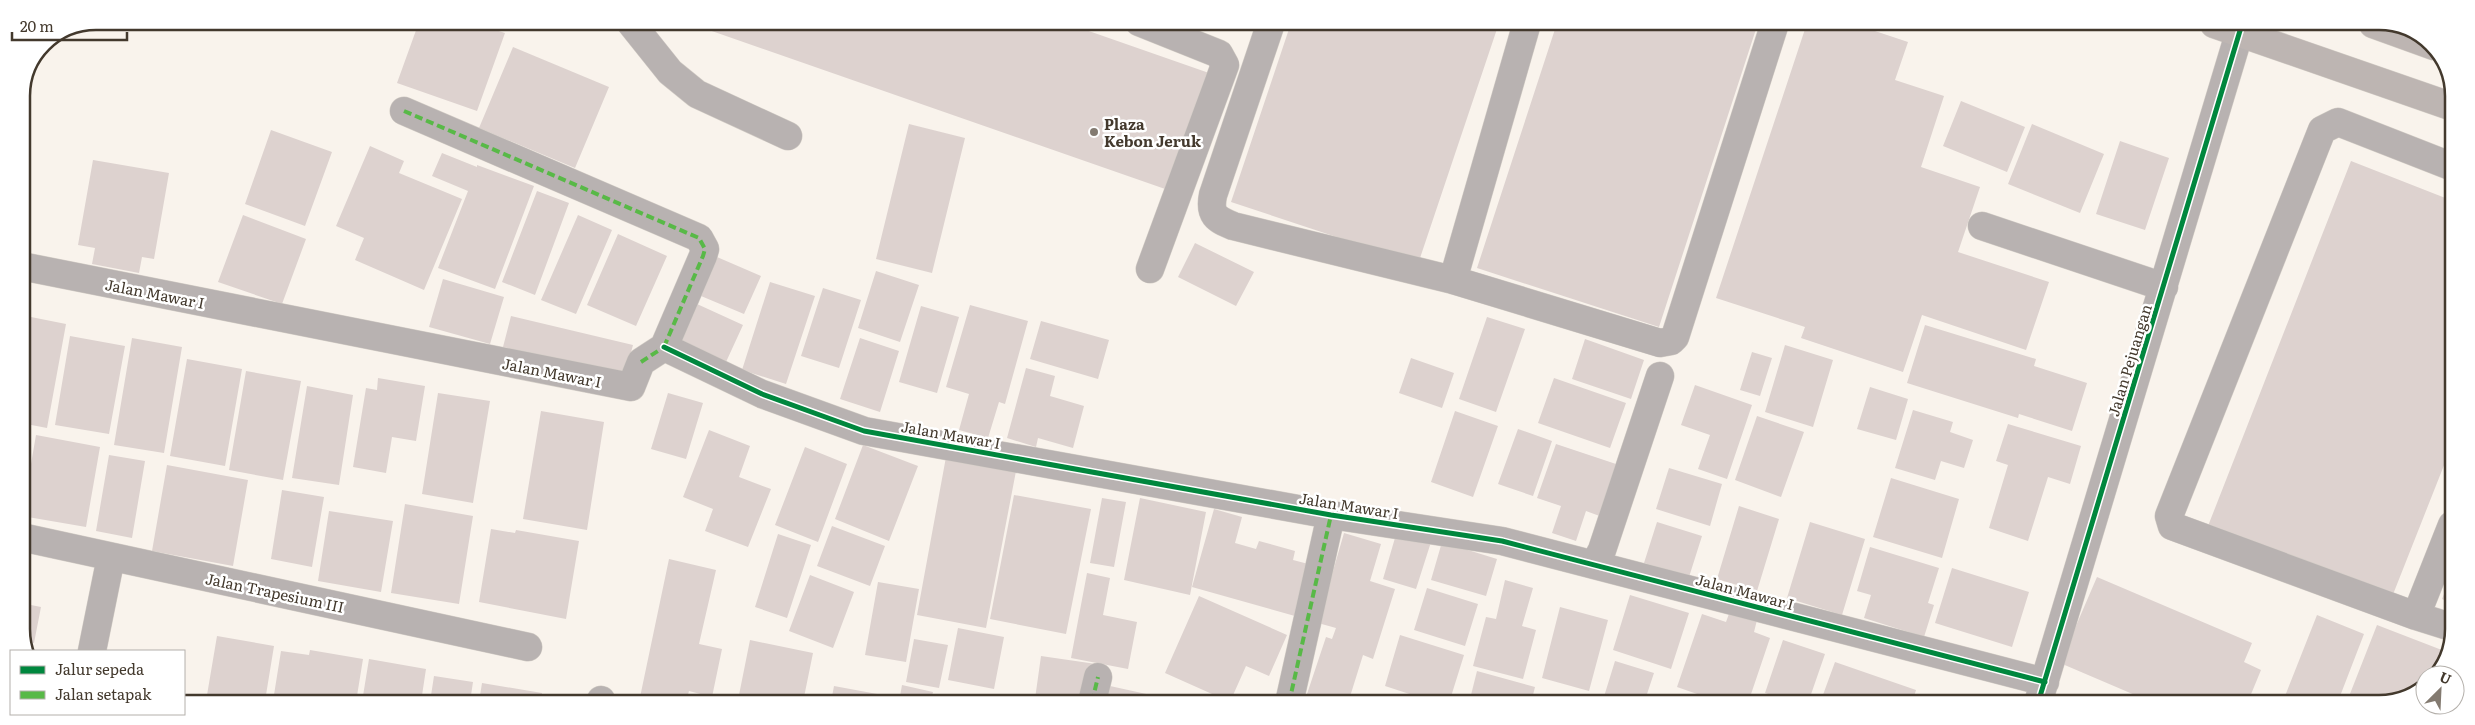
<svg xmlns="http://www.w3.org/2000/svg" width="2475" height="725" font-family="Literata,serif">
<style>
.building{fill:#ddd2cf}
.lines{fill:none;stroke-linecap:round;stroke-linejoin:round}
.minor-casing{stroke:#d4cec7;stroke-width:29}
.major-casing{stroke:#d4cec7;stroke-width:29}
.minor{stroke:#b8b2b1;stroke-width:28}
.major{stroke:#bdb5b2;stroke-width:28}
.quiet{stroke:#58b947;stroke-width:4;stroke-dasharray:8 4;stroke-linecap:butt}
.cycleway-casing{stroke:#fff;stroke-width:8}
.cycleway{stroke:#00873e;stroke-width:5}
.poi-dot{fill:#837a70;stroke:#fff;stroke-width:2}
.labels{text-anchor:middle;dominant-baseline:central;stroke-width:5;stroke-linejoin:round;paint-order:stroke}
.poi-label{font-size:15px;font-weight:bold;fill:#43392d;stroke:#fff;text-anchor:start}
.street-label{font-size:15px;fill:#43392d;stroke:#fff}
.rim{fill:none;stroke:#43392d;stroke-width:2.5}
</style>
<rect width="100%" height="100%" fill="#f9f3ec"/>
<path class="building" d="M419 22H471L505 33 477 111 397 83Z
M686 22H1063L1209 73 1168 190Z
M1291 23H1499L1418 264 1231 202Z
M1557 23H1758L1659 327 1477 268Z
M1807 23H1851L1908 42 1895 80 1944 96 1921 167 1980 187 1958 252 2049 282 2026 350 1922 315 1903 372 1801 338 1805 327 1716 298Z
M513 47 609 87 575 168 479 128Z
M1961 101 2025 127 2007 172 1943 146Z
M909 124 965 138 932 273 876 259Z
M2032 124 2104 154 2080 213 2008 184Z
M271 130 332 152 305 226 245 204Z
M2120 141 2169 158 2145 230 2096 214Z
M370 146 404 161 399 173 462 199 424 290 355 260 364 238 336 226Z
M442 153 477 167V165L534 186 495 289 438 268 468 191 432 176Z
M93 160 169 173 154 259 142 257 139 273 92 264 95 248 78 245Z
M2351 161 2453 201 2452 445 2392 597 2208 526Z
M537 191 569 203 535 295 502 282Z
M243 215 306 239 282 304 218 282Z
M578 215 612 230 576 314 541 300Z
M618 234 667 256 636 326 587 305Z
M1195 243 1254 272 1236 306 1178 277Z
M717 257 761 276 744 314 701 296Z
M876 271 919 285 900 342 858 328Z
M443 279 504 297 490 344 429 327Z
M770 282 815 296 786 384 742 370Z
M823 288 861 300 839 368 801 356Z
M697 304 743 325 726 362 680 343Z
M970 305 1028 321 1005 404 999 402 988 438 959 430 969 394 946 387Z
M921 306 959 317 937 393 899 382Z
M21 315 66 324 47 428 21 423Z
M511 316 633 345 625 375 503 347Z
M1487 317 1525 329 1496 412 1459 399Z
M1041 321 1109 340 1098 379 1030 359Z
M1925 325 2036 359 2034 366 2087 383 2072 431 2019 414 2018 418 1907 383Z
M70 336 125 346 109 434 55 425Z
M132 338 182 347 164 453 114 445Z
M860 338 899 351 880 412 840 399Z
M1585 339 1644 360 1631 399 1572 379Z
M1785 345 1833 360 1813 427 1765 412Z
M1752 352 1772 358 1760 396 1740 390Z
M1411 358 1454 373 1442 408 1399 393Z
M187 359 242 369 225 466 170 456Z
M1026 368 1055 376 1050 396 1084 406 1073 448 1038 438 1036 447 1007 438Z
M246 371 301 381 283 480 229 470Z
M378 378 425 386 416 441 392 437 386 473 353 467 366 388 377 390Z
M1554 378 1626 403 1610 448 1538 423Z
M1695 385 1752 405 1727 479 1698 469 1710 435 1681 425Z
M307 386 353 395 339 485 292 478Z
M1870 387 1908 399 1896 440 1857 429Z
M438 393 490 401 473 503 422 494Z
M668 393 703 403 686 459 651 449Z
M1913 410 1953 422 1950 432 1973 440 1964 468 1941 461 1935 480 1895 468Z
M541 411 604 422 587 530 523 519Z
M1455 411 1498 426 1473 497 1431 482Z
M1757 416 1804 432 1781 497 1735 480Z
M2008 424 2081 446 2070 484 2048 477 2028 541 1989 528 2008 465 1996 461Z
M1518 429 1552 441 1533 496 1498 484Z
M709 430 750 446 739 477 771 489 748 547 705 531 713 509 683 497Z
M21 434 31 436 22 483H21Z
M36 435 100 447 86 527 22 516Z
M1556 444 1622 466 1605 518 1586 511 1576 541 1552 533 1561 506 1537 498Z
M863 445 918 466 889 541 835 519Z
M805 447 847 464 818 542 775 525Z
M109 455 145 461 132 538 96 531Z
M946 457 1016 471 986 628 917 615Z
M167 465 248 480 233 566 152 551Z
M1669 468 1722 484 1710 526 1656 509Z
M1891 478 1959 499 1942 558 1873 537Z
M282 490 324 497 312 567 271 559Z
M1014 495 1091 509 1066 634 990 619Z
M1102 498 1126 502 1114 567 1090 563Z
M1140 498 1206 512 1190 595 1124 580Z
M405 504 473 516 459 604 391 593Z
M1739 506 1779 519 1757 591 1717 579Z
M1214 509 1242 517 1235 543 1256 549 1259 541 1295 551 1293 560 1316 566 1302 618 1192 587Z
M329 511 393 521 381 592 318 581Z
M1657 522 1702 536 1689 577 1644 563Z
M1810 522 1865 539 1842 615 1787 598Z
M832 526 885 546 870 586 817 566Z
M491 529 515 533 516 530 579 541 566 619 479 602Z
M1397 531 1431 542 1416 589 1383 579Z
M1344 533 1381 544 1370 581 1395 589 1373 659 1363 655 1348 703H1304L1326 637 1332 639 1336 628 1318 623Z
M778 534 811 545 787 618 755 607Z
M1442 542 1497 559 1486 596 1431 580Z
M1870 547 1939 568 1928 603 1934 605 1924 637 1864 618 1871 595 1857 591Z
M669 559 716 570 699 644 722 649 712 697 689 691 686 702H639Z
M1952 568 2029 592 2012 647 1935 623Z
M1087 573 1110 578 1103 615 1137 622 1128 669 1071 658Z
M2452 574 2451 603 2442 599Z
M810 575 854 592 833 648 789 631Z
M2097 577 2252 643 2244 662 2261 670 2247 704H2156L2060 663Z
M1505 580 1533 588 1522 626 1536 630 1523 679 1473 666 1486 617 1496 619Z
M878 582 919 589 906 662 865 655Z
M1427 588 1478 604 1465 646 1414 630Z
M1630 595 1689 613 1671 669 1613 650Z
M1199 596 1287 635 1269 676 1246 666 1230 702 1165 673Z
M21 603 41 607 34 643 25 641 21 634Z
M1560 607 1608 620 1589 691 1542 678Z
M1730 611 1757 620 1754 632 1770 638 1748 703H1723L1677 687 1702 614 1726 622Z
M2317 615 2364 634 2337 704H2306L2285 696Z
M2377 625 2447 652 2446 656 2433 675H2425V688L2379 704H2346Z
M958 628 1004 637 994 689 948 680Z
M1400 635 1464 655 1449 703H1437L1385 686Z
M217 636 274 646 265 701H206Z
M914 639 948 645 939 688 906 682Z
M750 640 813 653 803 702H772L739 695Z
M1783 640 1825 654 1808 703H1796L1765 693Z
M310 650 363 659 356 702 273 701 281 651 309 655Z
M1041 656 1096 664 1090 702H1057L1035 699Z
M369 659 426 669 421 702H362Z
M1615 661 1654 673 1644 703H1602Z
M1835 662 1916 690 1912 703H1820Z
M1477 671 1535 687 1531 703H1469Z
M434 676 473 682 470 702H430Z
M482 683 542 693 541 702H479Z
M902 685 933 692 931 700 939 702H899Z
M834 686 888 696 887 702H831Z
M1110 686 1169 699 1168 702H1107Z"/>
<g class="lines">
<defs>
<path id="minor" d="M630 22 670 72 697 94 788 136
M1139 22 1219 54 1225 65 1150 269
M1271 23 1213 195C1209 215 1216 219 1233 226L1453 280 1660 343 1671 341 1675 337 1775 23
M404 111 699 238 705 249 703 256 664 347
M1982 226 2164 287
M21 266 631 387 641 362 664 347
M1453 280 1527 23
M664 347 762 394 864 431 1331 515 1502 541 2045 682
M21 537 528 647
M1594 565 1602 550 1660 376
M2416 616 2452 525
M2451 627 2416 616 2172 526 2169 516 2322 130 2338 122 2453 167
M92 651 111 557
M600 702 601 700
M1092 702 1098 677
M1289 703 1331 515
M2038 703 2242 24"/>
<path id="major" d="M2214 24 2453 107
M2373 24 2434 46"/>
</defs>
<use href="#minor" class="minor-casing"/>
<use href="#major" class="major-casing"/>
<use href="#minor" class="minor"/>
<use href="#major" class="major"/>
<path class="quiet" d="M404 111 699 238 705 249 703 256 664 347
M641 362 664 347
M1092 702 1098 677
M1289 703 1331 515"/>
<defs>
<path id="cycleway" d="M664 347 762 394 864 431 1331 515 1502 541 2045 682
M2038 703 2242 24"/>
</defs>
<use href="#cycleway" class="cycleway-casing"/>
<use href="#cycleway" class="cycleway"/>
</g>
<circle class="poi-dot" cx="1094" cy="132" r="5"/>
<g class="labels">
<g class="poi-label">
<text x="1104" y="123">Plaza<tspan x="1104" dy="17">Kebon Jeruk</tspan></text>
</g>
<g class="street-label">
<text transform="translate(155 293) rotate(11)">Jalan Mawar I</text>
<text transform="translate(2129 360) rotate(-73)">Jalan Pejuangan</text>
<text transform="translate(552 372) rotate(11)">Jalan Mawar I</text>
<text transform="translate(951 434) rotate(10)">Jalan Mawar I</text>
<text transform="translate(1349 505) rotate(9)">Jalan Mawar I</text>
<text transform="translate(1745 591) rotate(15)">Jalan Mawar I</text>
<text transform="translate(275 592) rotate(12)">Jalan Trapesium III</text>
</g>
</g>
<path d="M0 0H2475V725H0ZM96 30H2379A66 66 0 0 1 2445 96V629A66 66 0 0 1 2379 695H96A66 66 0 0 1 30 629V96A66 66 0 0 1 96 30Z" fill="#fff" fill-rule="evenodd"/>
<path class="rim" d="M96 30H2379A66 66 0 0 1 2445 96V629A66 66 0 0 1 2379 695H96A66 66 0 0 1 30 629V96A66 66 0 0 1 96 30Z"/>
<rect x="10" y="650" width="175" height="65" fill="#ffffff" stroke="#b4b0ab"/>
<rect x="20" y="666" width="25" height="8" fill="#00873e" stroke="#b4b0ab"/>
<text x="55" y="675" font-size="15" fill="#43392d">Jalur sepeda</text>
<rect x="20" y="691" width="25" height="8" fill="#58b947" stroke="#b4b0ab"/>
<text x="55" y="700" font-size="15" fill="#43392d">Jalan setapak</text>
<g transform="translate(2440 690) rotate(24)"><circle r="24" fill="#ffffff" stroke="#b4b0ab"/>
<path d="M0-4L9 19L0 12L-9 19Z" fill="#837a70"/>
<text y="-8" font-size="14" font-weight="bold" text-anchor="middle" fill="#43392d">U</text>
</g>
<path d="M12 32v8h115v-8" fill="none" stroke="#43392d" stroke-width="2.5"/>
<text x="20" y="32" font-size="15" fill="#43392d" stroke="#ffffff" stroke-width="4" paint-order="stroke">20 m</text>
</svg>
